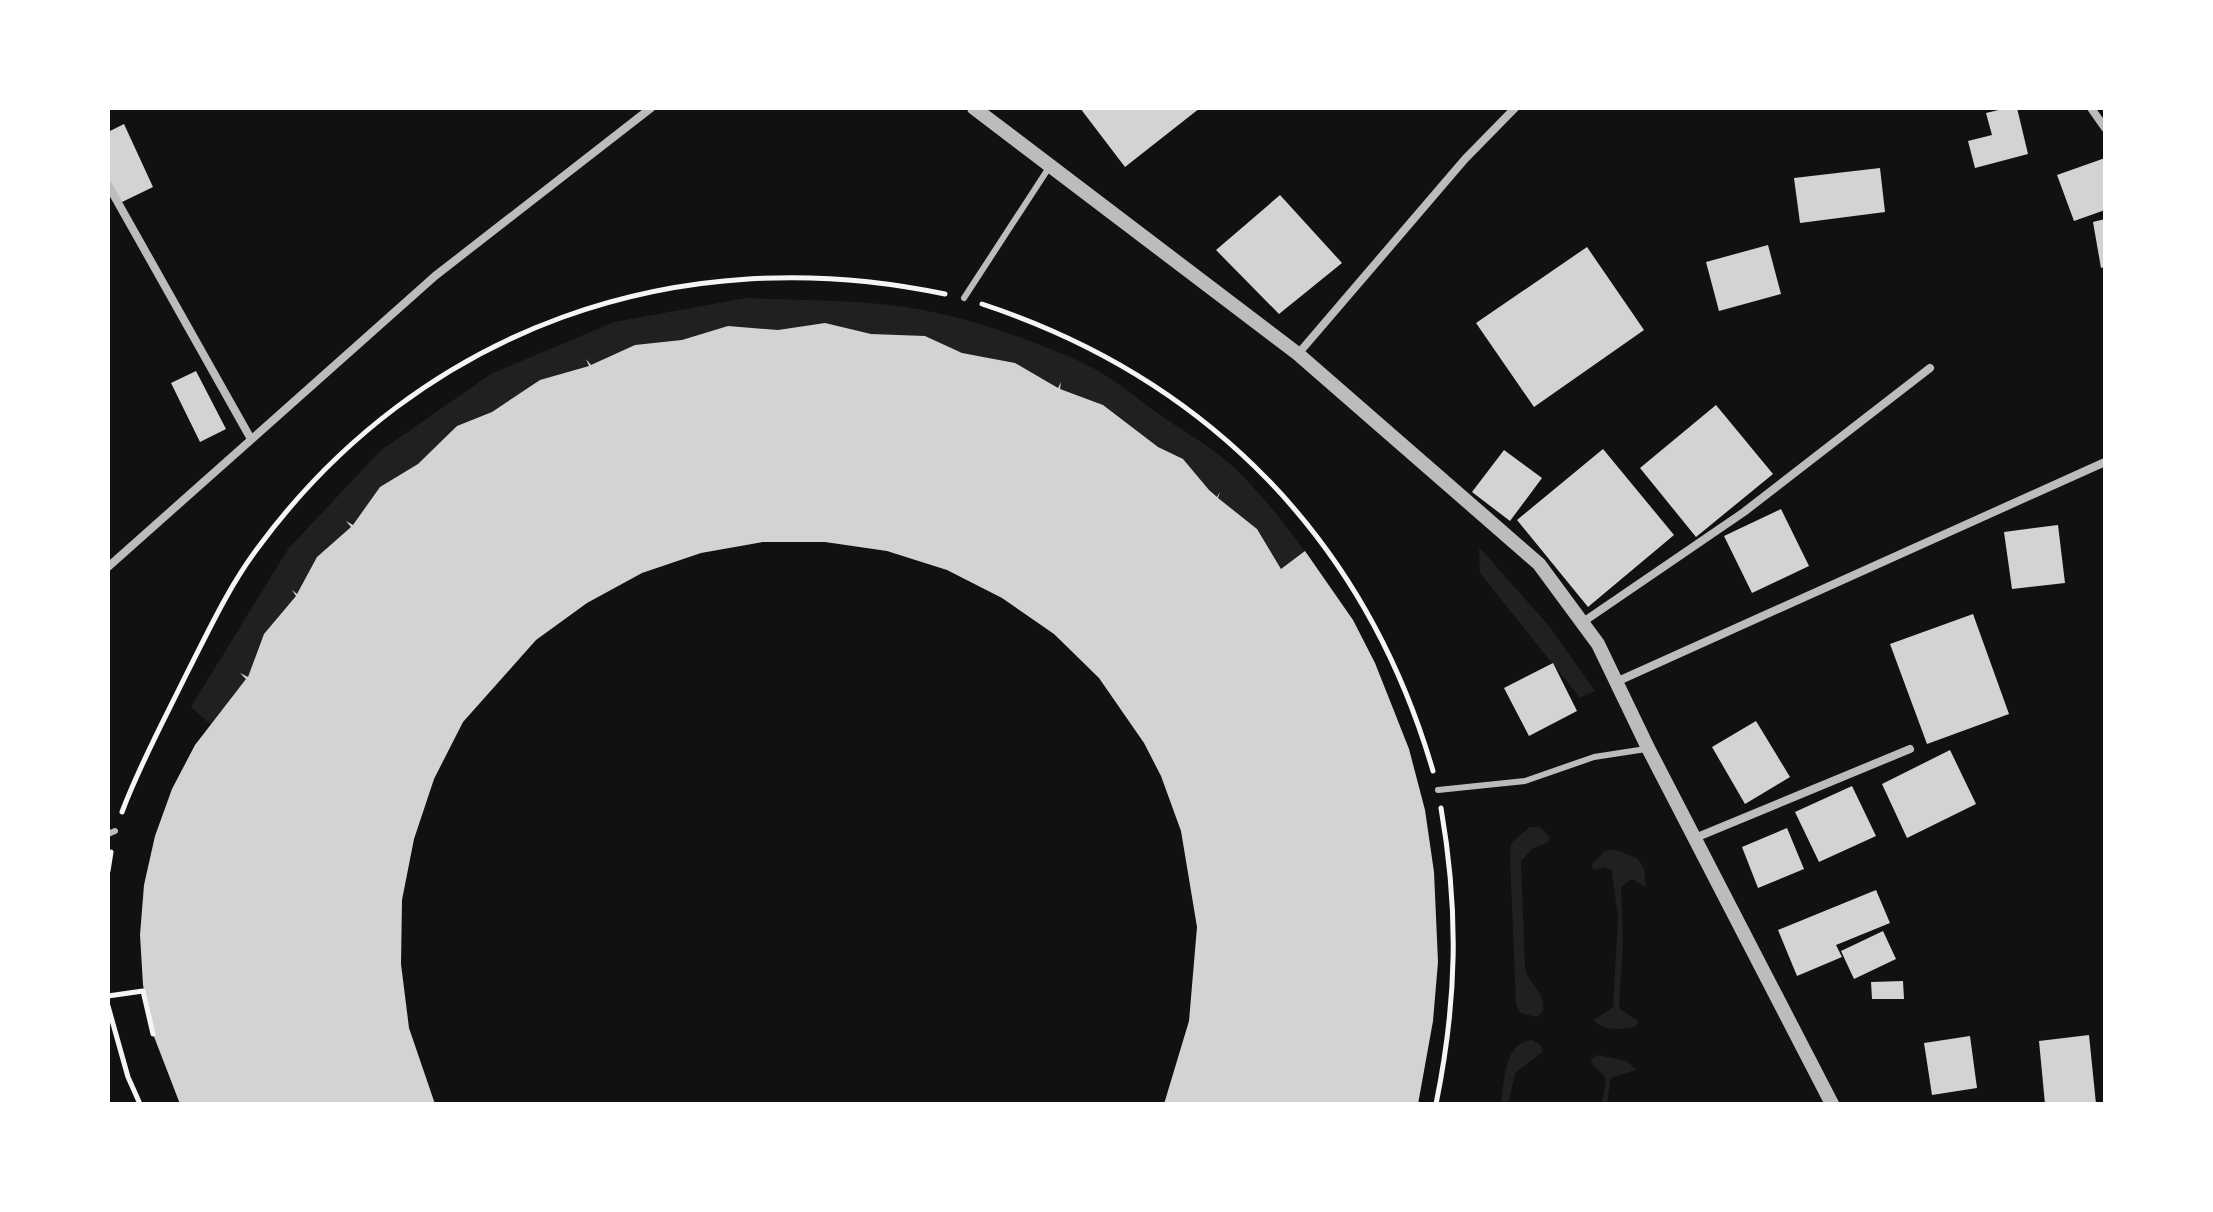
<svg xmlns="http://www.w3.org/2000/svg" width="2213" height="1212" font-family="'IBM Plex Sans',sans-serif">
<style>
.green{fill:#202020}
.building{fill:#d3d3d3}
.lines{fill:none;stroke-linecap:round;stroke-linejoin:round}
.path{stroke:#f5f5f5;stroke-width:5}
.service{stroke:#bcbcbc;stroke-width:6}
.minor{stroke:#bcbcbc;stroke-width:8}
.tertiary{stroke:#bcbcbc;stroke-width:14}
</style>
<rect width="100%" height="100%" fill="#111"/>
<path class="green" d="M746 298C798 301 853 299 905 307 962 315 1029 339 1081 362 1110 375 1137 399 1163 417 1184 432 1209 445 1229 463 1262 493 1293 534 1319 571 1434 735 1458 910 1418 1104L1291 581 1273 559 1224 504 1150 441 1110 415 1025 373 933 345 791 329 744 332 363 514 302 587 276 627 219 732 191 707 288 549 380 451 491 374 614 322Z
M1479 547 1550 627 1595 691 1580 698 1480 573Z
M1530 827H1540L1550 837 1547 843 1533 848 1521 861 1525 967C1528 985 1546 991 1543 1011L1537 1017 1521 1013 1516 1005 1510 856 1511 843Z
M1614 849 1637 858 1644 868 1646 887 1632 879 1621 887 1623 944 1619 1008 1639 1022 1635 1027C1621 1029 1603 1032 1594 1020L1613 1007 1618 918 1612 871 1605 867 1593 870 1592 864 1605 851Z
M1532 1040 1541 1045 1543 1052 1515 1073 1508 1104H1501C1505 1081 1503 1043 1532 1040Z
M1597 1055 1627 1061 1636 1070 1611 1078 1607 1104H1602L1606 1078 1592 1064 1591 1059Z"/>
<path class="building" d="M1080 108H1200L1125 167Z
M2007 108H2017L2028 154 1975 168 1968 141 1992 135 1986 113Z
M124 124 153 187 120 203 108 178V132Z
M2105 158V210L2074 221 2057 175Z
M1880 168 1885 212 1800 223 1794 178Z
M1280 195 1342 263 1279 314 1216 250Z
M2105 219V267L2101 268 2093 222Z
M1768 245 1781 294 1719 311 1706 262Z
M1587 247 1644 330 1534 407 1476 323Z
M825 323 871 334 925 336 962 353 1015 363 1058 388 1061 382 1060 389 1103 405 1158 447 1183 459 1209 490 1217 497 1220 492 1218 498 1257 529 1281 569 1305 551 1353 620 1375 663 1409 749 1425 810 1434 872 1438 962 1433 1021 1418 1104H1164L1189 1021 1197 927 1181 831 1161 776 1144 743 1099 678 1054 634 1002 598 947 570 887 551 825 542H763L701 553 642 573 587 603 536 640 463 722 434 779 414 839 402 900 401 964 409 1028 435 1104H180L153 1034 143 985 140 935 144 885 155 836 172 789 195 745 246 679 240 673 248 677 264 634 296 596 292 590 297 594 317 557 351 527 346 521 353 525 380 487 418 464 457 426 492 412 540 380 589 366 586 359 591 365 635 345 682 340 728 326 778 330Z
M196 371 226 429 200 442 171 383Z
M1716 405 1773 474 1696 537 1640 468Z
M1603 449 1674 535 1588 607 1517 520Z
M1504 450 1542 478 1510 521 1472 492Z
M1781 509 1809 566 1752 593 1724 536Z
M2058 525 2065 583 2012 589 2004 532Z
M1973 614 2009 714 1927 744 1890 644Z
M1553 663 1577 711 1529 736 1504 688Z
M1756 721 1790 777 1745 804 1712 747Z
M1950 750 1976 804 1907 838 1882 784Z
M1852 786 1876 836 1819 862 1795 812Z
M1787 828 1804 869 1758 888 1742 847Z
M1876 890 1890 923 1836 945 1842 957 1797 976 1778 930Z
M1883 931 1896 959 1854 979 1841 951Z
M1903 981 1904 999H1872L1871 982Z
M2089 1035 2096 1104H2045L2039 1041Z
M1970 1036 1977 1088 1932 1095 1924 1043Z"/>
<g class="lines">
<path class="path" d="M982 304C1209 379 1366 541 1433 771
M122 812C140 764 164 720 186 675 208 632 228 588 257 549 420 327 679 238 945 294
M108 871 111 852
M108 996 143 991 153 1034
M108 1006 128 1077 140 1104
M1436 1104C1457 1001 1459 912 1441 808"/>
<path class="service" d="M964 298 1050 166
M1438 790 1525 781 1594 757 1646 749
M108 834 115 831"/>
<path class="minor" d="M2091 108 2105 128
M108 185 251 439
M1298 354 1465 159 1515 108
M108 567 435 276 651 108
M1583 622 1744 512 1930 368
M1616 682 2105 462
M1695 838 1910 749"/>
<path class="tertiary" d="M974 108 1298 354 1539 564 1598 644 1648 748 1832 1104"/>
</g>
<rect width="2213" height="1212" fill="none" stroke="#ffffff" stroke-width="220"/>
</svg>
